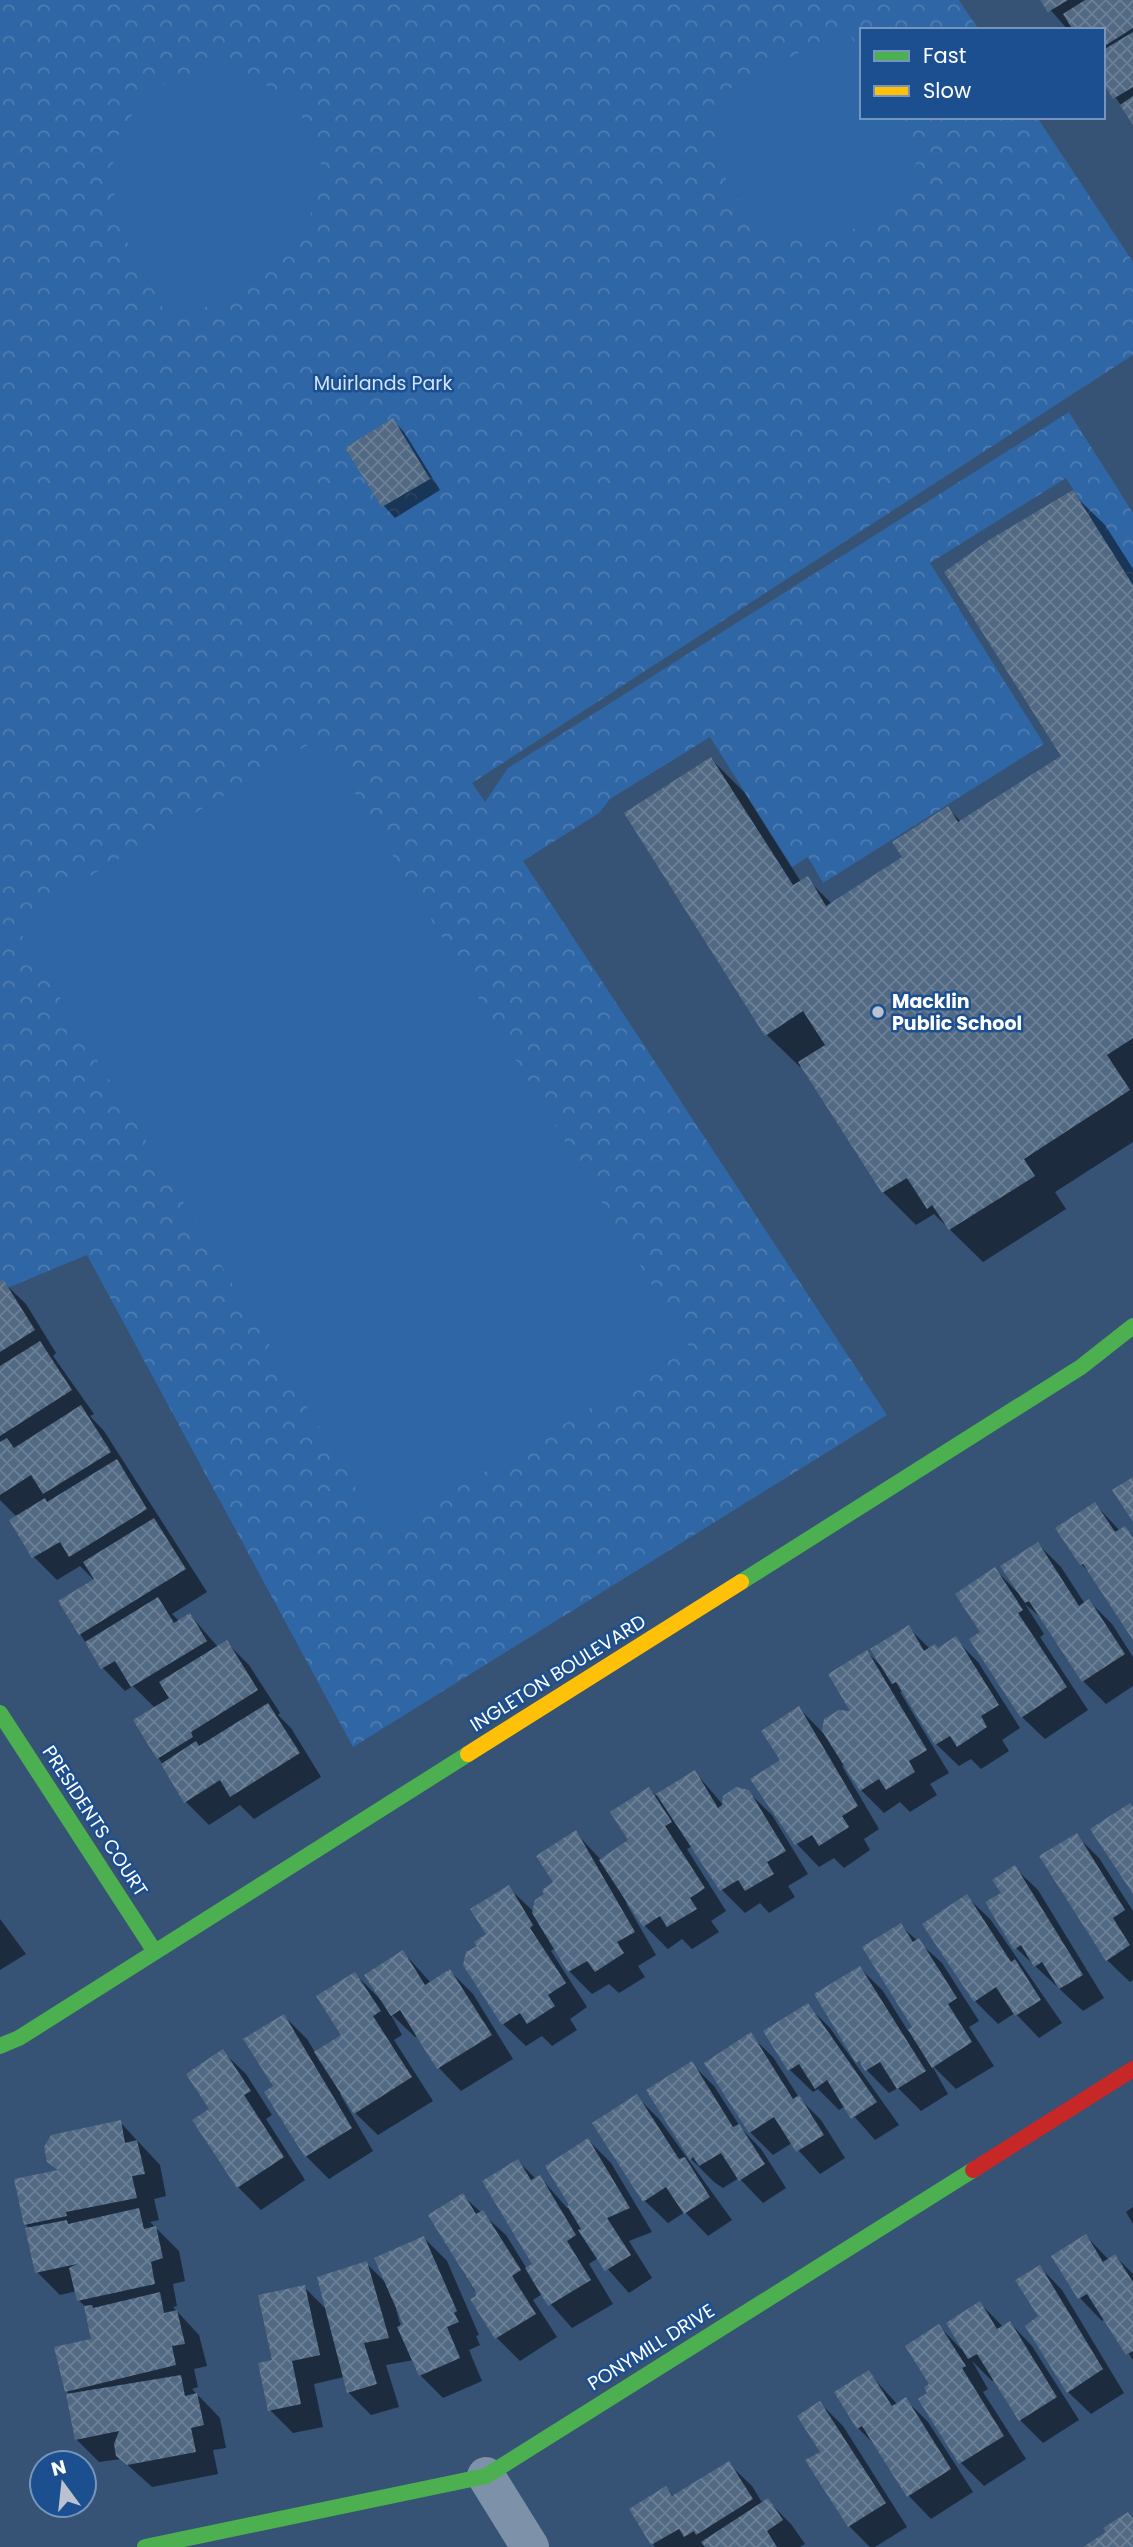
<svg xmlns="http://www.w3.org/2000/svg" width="1133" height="2547" font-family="Poppins,sans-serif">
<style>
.park{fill:url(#park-crowns)}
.pitch{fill:#2f66a5}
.shadow{fill:#0007;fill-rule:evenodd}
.building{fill:url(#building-cross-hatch)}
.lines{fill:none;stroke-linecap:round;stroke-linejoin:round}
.street{stroke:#7d92a8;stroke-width:38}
.fast{stroke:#4caf50;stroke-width:16}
.slow{stroke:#ffc107;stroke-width:16}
.jam{stroke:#c62828;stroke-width:16}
.poi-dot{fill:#b9c2ce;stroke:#1b4f8f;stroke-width:2.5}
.labels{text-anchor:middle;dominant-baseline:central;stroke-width:5;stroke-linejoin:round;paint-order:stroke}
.park-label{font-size:19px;fill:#cfe3fa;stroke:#1b4f8f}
.poi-label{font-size:19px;font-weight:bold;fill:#fff;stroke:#1b4f8f;text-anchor:start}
.street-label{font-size:19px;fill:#fff;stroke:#1b4f8f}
</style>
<defs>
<pattern id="park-crowns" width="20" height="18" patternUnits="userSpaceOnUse" patternTransform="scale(1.75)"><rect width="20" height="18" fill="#2f66a5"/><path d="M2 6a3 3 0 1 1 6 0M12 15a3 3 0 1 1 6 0" fill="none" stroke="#4e7db2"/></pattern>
<pattern id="building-cross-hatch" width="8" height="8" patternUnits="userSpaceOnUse" patternTransform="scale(1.75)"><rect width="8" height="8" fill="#526984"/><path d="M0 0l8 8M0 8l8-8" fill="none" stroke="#6c8096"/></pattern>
</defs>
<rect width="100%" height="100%" fill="#365274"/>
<path class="park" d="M0 0H959L979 30H862V117H1037L1133 262V355L472 783 485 802 508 768 1069 412 1133 513V585L1066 478 930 563 1044 744 823 883 808 857 792 867 710 737 610 799 599 813 523 861 887 1415 353 1747 87 1255 0 1291Z"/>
<path class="pitch" d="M846 28 862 55V117H898L920 154 897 207 825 243 759 232 726 179 716 140 714 97Z
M220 62 295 100 325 174 305 229 226 294 193 315 163 308 115 220 113 143 149 90Z
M321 737 690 1348 383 1533 14 922Z"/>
<path class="shadow" d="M1042 0H1133V122L1103 80V30H1068Z
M393 420 404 432 440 490 395 518 384 506 348 448Z
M1072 493 1105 525 1133 569V1142L1055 1192 1066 1209 983 1262 934 1214 916 1225 883 1192 803 1065 800 1067 767 1035 711 759 744 792 801 882 807 879 832 904 904 857 948 808 961 822 1063 757Z
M3 1282 26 1304 56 1353 53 1356 94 1414 90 1416 104 1431 207 1592 172 1614 180 1622 190 1615 218 1647 226 1642 249 1665 280 1713 278 1715 291 1728 321 1777 254 1819 240 1805 209 1825 186 1802 135 1720 155 1708 133 1686 125 1691 103 1668 80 1634 95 1581 80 1566 57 1580 34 1557 11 1521 17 1517 0 1500V1283Z
M1095 1504 1120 1531 1125 1528 1133 1536V1637L1093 1576 1081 1564Z
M1038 1544 1061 1567 1085 1604 1089 1601 1112 1624 1133 1657V1686L1106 1704 1083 1681 1044 1620 1025 1604 1044 1634 1040 1637 1088 1710 1045 1739 1022 1717 983 1632 995 1569 1017 1592Z
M908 1627 930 1649H939L955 1639 978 1662 1020 1728 1002 1740 1009 1751 981 1769 971 1759 959 1766 936 1744 903 1691 900 1692 949 1773 930 1784 937 1795 910 1812 900 1802 884 1813 861 1790 845 1764 842 1766 879 1829 864 1839 870 1850 844 1868 834 1858 819 1867 797 1844 782 1761 799 1708 823 1733 854 1713 867 1652 880 1665Z
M695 1772 724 1806 748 1792 772 1815 808 1874 788 1886 795 1897 769 1913 760 1903 745 1913 722 1890 694 1845 687 1849 726 1911 711 1921 719 1932 692 1949 682 1939 668 1949 645 1926 629 1902 626 1903 656 1955 638 1966 645 1977 619 1993 609 1984 592 1994 569 1971 555 1948 551 1951 587 2007 570 2019 577 2030 552 2046 542 2036 526 2046 503 2024 479 1946 488 1935 509 1888 534 1912 555 1882 576 1833 601 1860 631 1841 649 1789 656 1796Z
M1076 1835 1099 1858 1133 1911V1980L1130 1982 1107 1960Z
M1015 1868 1038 1890 1104 1998 1083 2011 1016 1948 1003 1894Z
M967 1897 990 1919 1062 2023 1039 2038 1015 2013 998 2024 975 2001Z
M0 1919 26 1954 0 1970Z
M901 1926 942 1963 979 2021 969 2027 994 2066 956 2089 931 2064 948 2094 921 2111 898 2088 889 2093 857 2060 860 1968 883 1991 908 2031 915 2028Z
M403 1952 431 1983 450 1971 473 1994 513 2059 461 2091 439 2068 418 2036 415 2037 390 2013 402 2035 394 2040 433 2101 378 2135 355 2113 342 2093 340 2094 373 2151 329 2179 306 2156 275 2087 284 2016 307 2039 316 2054 344 2036 355 1974 380 1999Z
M807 2005 830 2028 899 2125 875 2140 845 2106 839 2110 818 2089 813 2092 790 2070Z
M750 2035 773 2057 800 2099 821 2120 845 2158 820 2174 792 2143 773 2155 750 2132Z
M223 2052 246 2074 272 2115 266 2119 305 2180 261 2210 238 2187 211 2109Z
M691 2063 714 2086 741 2128 761 2149 786 2188 763 2203 739 2178 723 2188 714 2182 691 2159 648 2091Z
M637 2097 659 2119 732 2220 708 2236 685 2212 668 2223 645 2201Z
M120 2122 160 2165 166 2196 154 2199 159 2220 150 2222 179 2251 185 2281 173 2284 177 2306 173 2307 199 2335 207 2366 194 2369 198 2387 192 2389 220 2418 226 2448 213 2450 218 2474 152 2487 121 2459 99 2462 76 2439 70 2395 66 2391 93 2340 86 2307 78 2300 77 2291 60 2295 37 2272 30 2229 26 2225 59 2171 49 2161Z
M588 2140 611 2163 652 2232 629 2241 652 2278 629 2293 598 2258 589 2264 613 2304 572 2328 542 2294 533 2300 557 2337 520 2361 497 2338 478 2297 430 2216 462 2195 506 2235 527 2269 534 2264 518 2161 536 2179 540 2177 567 2208 572 2205Z
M1133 2207V2224L1126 2212Z
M1086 2236 1109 2260 1115 2256 1133 2274V2360L1105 2319 1102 2321 1080 2298Z
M424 2238 447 2261 479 2335 476 2336 480 2345 469 2350 482 2381 443 2398 420 2375 414 2360 386 2365 399 2407 371 2415 348 2392 344 2377 314 2384 323 2427 293 2433 270 2410 274 2362 304 2287 327 2310 366 2263 387 2284ZM398 2308 405 2325 401 2327 396 2309Z
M1040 2267 1062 2290 1124 2393 1091 2414 1068 2392 1041 2317Z
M980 2303 1003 2327 1010 2323 1032 2346 1079 2420 1043 2443 1020 2420 995 2379 992 2381 972 2361 988 2389 983 2392 1026 2459 984 2486 961 2463 920 2399 930 2393 939 2326 961 2349Z
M868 2372 897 2404 905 2399 928 2422 973 2492 931 2519 909 2496 878 2448 858 2428 836 2393Z
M820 2403 843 2426 907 2527 875 2547H870L849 2526 808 2461 822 2452Z
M729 2464 752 2486 763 2504 768 2501 791 2524 805 2544 800 2547H655L632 2510 666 2488 674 2497Z"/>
<path class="building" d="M1040 0H1068L1048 12Z
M1085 0H1133V28L1103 47V30H1073L1063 14Z
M1133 32V87L1113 99 1103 83V50Z
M1133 96V125L1120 105Z
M393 418 430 479 382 507 345 448Z
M1073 490 1133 585V1038L1107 1055 1130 1090 1024 1159 1035 1176 949 1230 932 1205 927 1209 907 1178 882 1193 798 1062 825 1045 803 1011 765 1036 624 813 711 757 793 885 808 876 826 906 902 857 892 842 948 806 958 822 1061 756 944 572 989 540Z
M3 1279 35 1330 0 1352V1281Z
M40 1341 72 1390 0 1436V1366Z
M81 1405 111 1452 43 1494 31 1475 0 1495V1442L7 1438 14 1448Z
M117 1459 147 1509 69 1557 60 1542 32 1558 9 1520 45 1498 47 1502Z
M1133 1477V1522L1112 1490Z
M1095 1502 1115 1532 1125 1526 1133 1537V1640L1083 1564 1080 1565 1055 1528Z
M154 1518 186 1569 79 1635 58 1601 94 1579 83 1562Z
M1038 1542 1079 1606 1089 1599 1125 1654 1082 1682 1029 1601 1025 1603 1000 1566Z
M995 1567 1023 1610 1018 1613 1067 1687 1021 1718 969 1639 980 1632 955 1594Z
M158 1597 174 1623 190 1613 207 1641 131 1687 115 1661 101 1669 85 1642Z
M909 1625 924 1651 935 1644 938 1648 956 1636 999 1705 981 1716 987 1727 957 1747 950 1736 935 1745 896 1682 892 1684 870 1649Z
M227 1640 258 1690 191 1732 193 1737 157 1759 133 1720 169 1698 159 1682Z
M867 1650 927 1750 909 1761 915 1772 886 1790 879 1779 860 1791 822 1731 824 1719 839 1710 850 1711 828 1674Z
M268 1703 300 1753 230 1797 220 1780 184 1803 161 1764 196 1741 199 1746Z
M799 1706 858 1806 842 1816 849 1827 819 1846 812 1835 795 1845 750 1779 780 1760 761 1731Z
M695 1770 718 1808 722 1805 723 1796 736 1787 749 1790 786 1851 767 1862 774 1874 745 1891 738 1880 720 1891 656 1794Z
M649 1787 672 1822 665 1826 705 1888 690 1898 697 1909 667 1927 660 1916 643 1927 599 1860 628 1840 610 1812Z
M1130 1803 1133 1807V1894L1090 1829Z
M576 1830 635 1932 617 1942 624 1953 595 1972 587 1961 568 1972 532 1913 535 1900 544 1894 542 1890 553 1882 536 1856Z
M1077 1833 1125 1910 1113 1918 1130 1945 1106 1961 1039 1856Z
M1015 1865 1083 1975 1059 1989 1042 1962 1034 1967 1021 1945 1014 1950 985 1902 1001 1893 992 1880Z
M509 1885 533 1925 530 1928 566 1983 548 1995 555 2006 527 2024 520 2013 502 2025 463 1965 466 1952 477 1946 474 1942 486 1934 470 1909Z
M967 1894 1011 1962 1015 1959 1041 2000 1015 2016 996 1987 974 2002 922 1924Z
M901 1923 913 1942 919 1938 957 1998 948 2004 972 2042 932 2068 908 2030 912 2027 862 1947Z
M403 1950 425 1985 450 1969 492 2035 437 2069 400 2010 391 2016 364 1975Z
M860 1966 926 2071 897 2089 880 2062 865 2071 859 2061 856 2063 814 1994Z
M355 1972 381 2011 373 2016 412 2077 354 2114 314 2052 341 2035 316 1996Z
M808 2003 877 2102 851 2119 827 2080 815 2089 799 2064 788 2071 763 2031Z
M284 2014 352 2128 305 2157 264 2092 273 2086 243 2039Z
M751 2032 793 2099 799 2095 824 2135 796 2152 774 2117 749 2133 704 2063Z
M223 2049 251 2091 244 2095 284 2157 237 2188 192 2120 209 2109 186 2074Z
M692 2061 733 2127 739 2124 765 2164 739 2181 721 2153 699 2166 693 2157 690 2160 646 2090Z
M637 2094 679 2159 685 2157 710 2197 684 2214 666 2187 643 2202 592 2123Z
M121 2120 125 2143 137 2140 145 2174 132 2176 137 2198 66 2212 67 2216 24 2225 14 2179 58 2170 47 2162 44 2147 51 2135Z
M588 2138 630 2208 607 2218 631 2255 605 2271 578 2230 581 2229 567 2206 569 2205 545 2166Z
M518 2159 531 2180 540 2175 576 2235 567 2241 591 2280 548 2306 525 2268 532 2264 482 2181Z
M463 2193 476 2214 483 2210 521 2270 512 2276 536 2314 495 2339 470 2299 476 2296 475 2291 428 2215Z
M139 2208 144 2229 156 2226 163 2258 151 2262 155 2284 77 2301 69 2268 77 2264 35 2273 25 2228 67 2220 68 2224Z
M1086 2234 1103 2262 1115 2254 1133 2282V2351L1126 2355 1087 2294 1078 2299 1051 2256Z
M424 2236 457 2311 454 2313 459 2322 447 2327 460 2358 419 2376 397 2327 403 2324 374 2258Z
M367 2261 389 2338 364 2343 377 2384 347 2393 317 2277Z
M1040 2265 1103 2369 1067 2393 1025 2326 1038 2316 1015 2280Z
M305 2285 320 2355 292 2361 301 2404 268 2411 258 2363 272 2360 258 2295Z
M160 2292 164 2313 177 2310 185 2344 172 2346 176 2365 65 2392 54 2347 91 2339 84 2306 92 2305 93 2308Z
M980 2301 997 2329 1010 2321 1057 2397 1019 2421 977 2354 968 2359 946 2323Z
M939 2324 966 2366 962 2368 1004 2436 959 2464 918 2399 927 2393 924 2387 929 2384 905 2346Z
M869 2370 892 2406 906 2397 951 2469 907 2497 862 2426 857 2429 834 2392Z
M181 2375 185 2396 197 2393 204 2425 191 2428 196 2452 127 2465 116 2456 114 2444 119 2431 75 2440 66 2394Z
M820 2401 886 2503 848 2527 805 2460 820 2452 797 2416Z
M729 2461 753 2499 696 2535 694 2531 684 2537 679 2529 651 2545 629 2509 666 2486 672 2496Z
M768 2498 783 2520 767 2531 777 2547H705L701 2542Z
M1128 2512 1133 2519V2547H1083L1106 2532 1103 2528Z"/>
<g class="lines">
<path class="street" d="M486 2476 530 2547"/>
<path class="fast" d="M741 1582 1081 1367 1133 1326
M0 1713 155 1952
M0 2046 19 2038 468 1754
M145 2547 486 2476 973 2170"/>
<path class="slow" d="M468 1754 741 1582"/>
<path class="jam" d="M973 2170 1133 2069"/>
</g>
<circle class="poi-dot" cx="878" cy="1012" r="7"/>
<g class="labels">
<g class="park-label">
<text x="383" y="383">Muirlands Park</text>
</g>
<g class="poi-label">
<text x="892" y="1001">Macklin<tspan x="892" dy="22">Public School</tspan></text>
</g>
<g class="street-label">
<text transform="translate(558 1673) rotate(-32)">INGLETON BOULEVARD</text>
<text transform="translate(95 1821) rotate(57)">PRESIDENTS COURT</text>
<text transform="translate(651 2347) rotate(-32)">PONYMILL DRIVE</text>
</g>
</g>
<rect x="860" y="28" width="245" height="91" fill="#1b4f8f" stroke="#7695bc" stroke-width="2"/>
<rect x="874" y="51" width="35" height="10" fill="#4caf50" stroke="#7695bc" stroke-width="2"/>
<text x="923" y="63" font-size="21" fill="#ffffff">Fast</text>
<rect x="874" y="86" width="35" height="10" fill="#ffc107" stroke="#7695bc" stroke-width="2"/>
<text x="923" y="98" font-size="21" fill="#ffffff">Slow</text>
<g transform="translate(63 2484) rotate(345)"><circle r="33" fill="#1b4f8f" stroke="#7695bc" stroke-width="2"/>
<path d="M0-5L12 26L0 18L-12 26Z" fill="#b9c2ce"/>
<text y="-10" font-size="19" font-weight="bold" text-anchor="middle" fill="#ffffff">N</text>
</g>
</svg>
